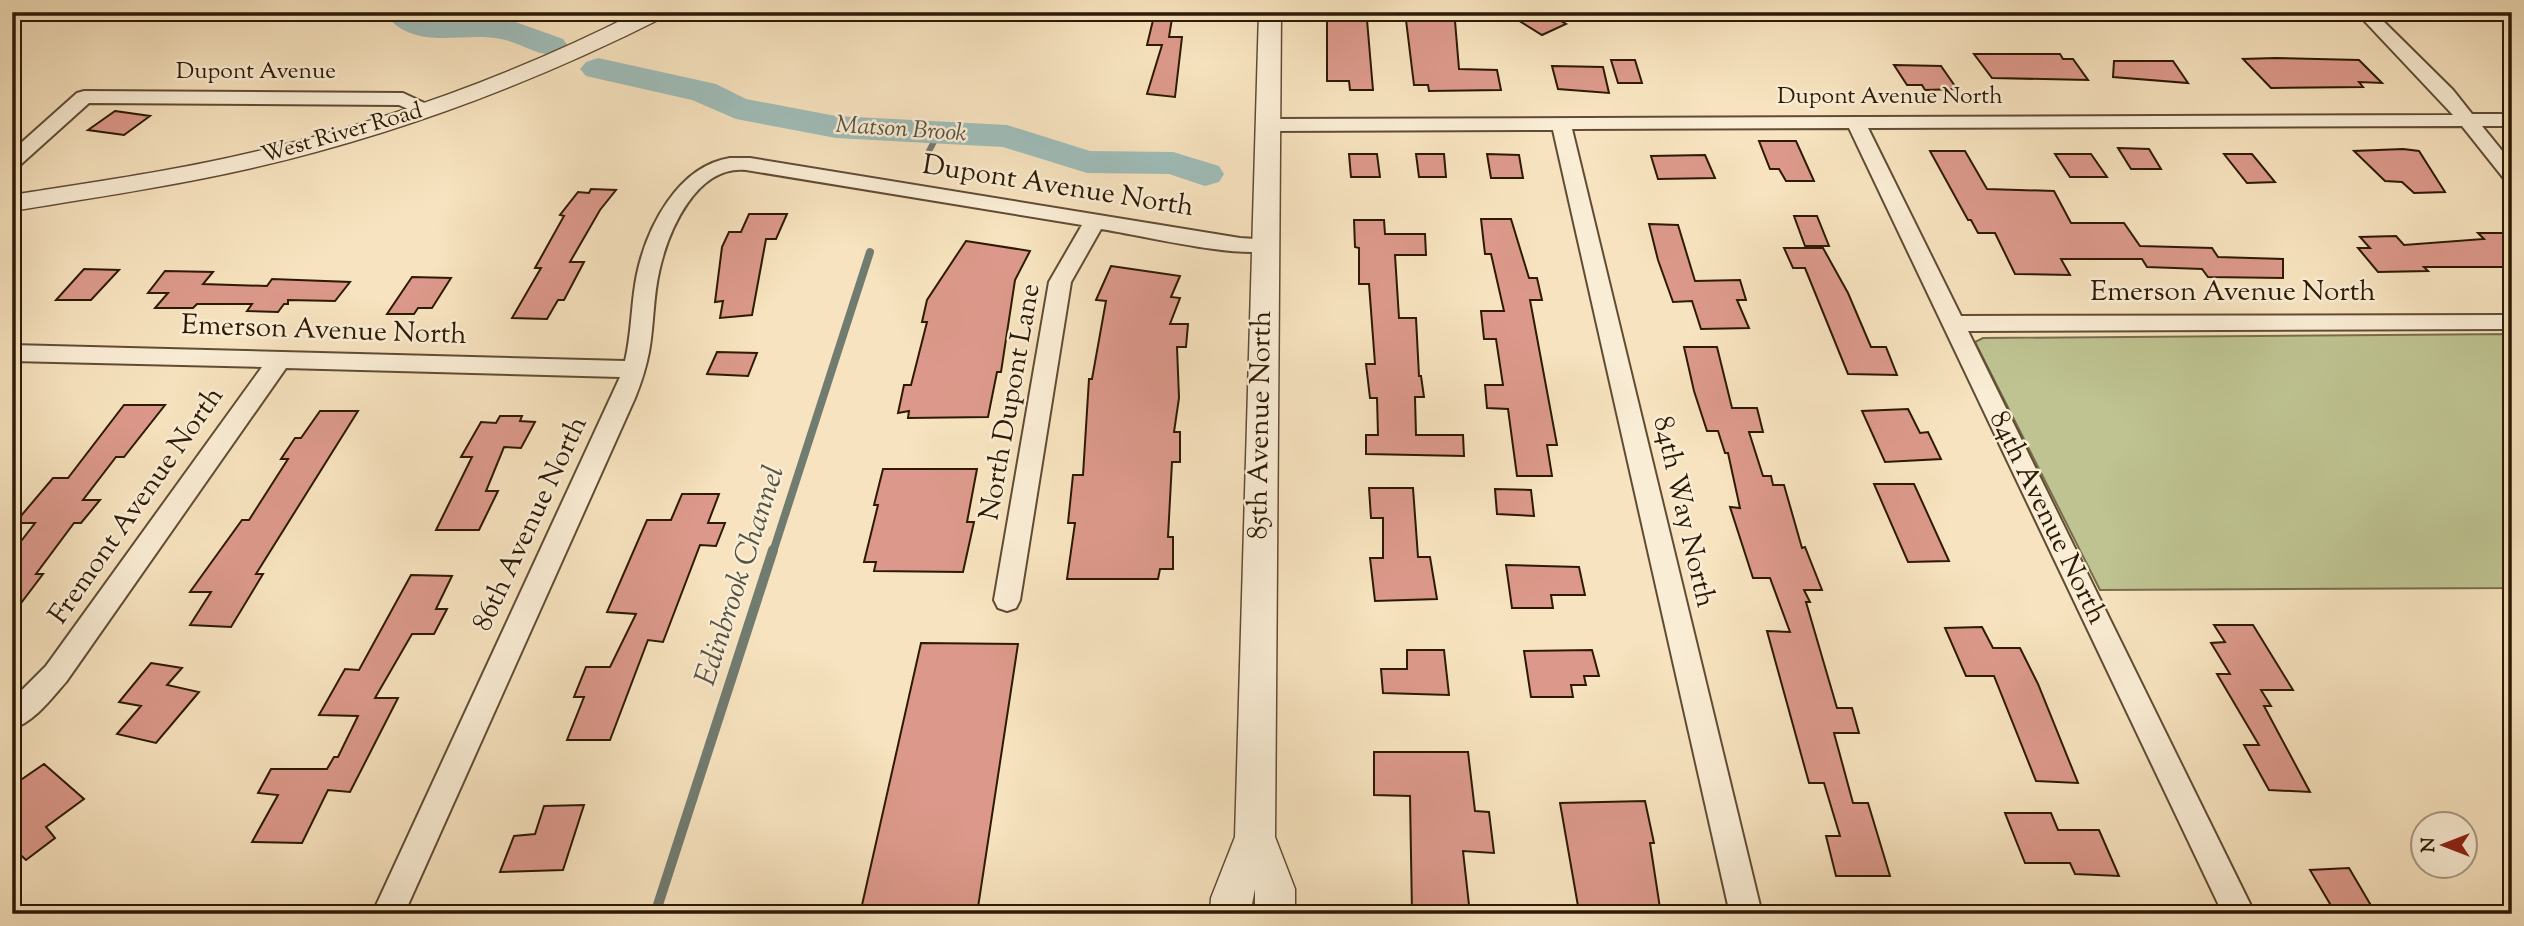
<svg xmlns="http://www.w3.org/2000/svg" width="2524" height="926" font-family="'Sorts Mill Goudy',serif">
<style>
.green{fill:#bec391;stroke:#766e4a;stroke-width:2}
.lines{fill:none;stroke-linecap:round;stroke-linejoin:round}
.stream-far2{stroke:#717c71;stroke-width:6}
.stream-far1{stroke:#717c71;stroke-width:8}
.stream{stroke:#717c71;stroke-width:10}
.river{fill:#9fbdb9;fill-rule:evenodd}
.building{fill:#dc998b;stroke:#2d1a04;stroke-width:2}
.minor-casing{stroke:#604c33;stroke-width:4}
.tertiary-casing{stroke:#604c33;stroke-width:3}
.minor{fill:#faedd5;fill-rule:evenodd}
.tertiary{fill:#faedd5;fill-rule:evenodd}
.labels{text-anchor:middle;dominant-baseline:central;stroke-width:5;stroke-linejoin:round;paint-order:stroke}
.far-street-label{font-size:23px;fill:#2d1a04;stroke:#faedd5}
.far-water-label{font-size:24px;font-style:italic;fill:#555343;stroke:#faedd5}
.street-label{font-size:28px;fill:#2d1a04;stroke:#faedd5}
.water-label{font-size:30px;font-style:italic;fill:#555343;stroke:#faedd5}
</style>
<rect width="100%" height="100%" fill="#f7e3bf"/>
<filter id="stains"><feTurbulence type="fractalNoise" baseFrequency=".00286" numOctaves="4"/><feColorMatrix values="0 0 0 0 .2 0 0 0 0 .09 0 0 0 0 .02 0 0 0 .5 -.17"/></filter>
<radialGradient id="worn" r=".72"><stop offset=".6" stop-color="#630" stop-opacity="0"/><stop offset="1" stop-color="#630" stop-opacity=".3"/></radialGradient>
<path class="green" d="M2512 334V588L2100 590 1975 342 1983 338Z"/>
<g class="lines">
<path class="stream-far2" d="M928 153 938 134"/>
<path class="stream-far1" d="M773 552 870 252"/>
<path class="stream" d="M655 914 773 550"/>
<path class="river" d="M384 12H423L441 20 480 18 510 20 563 39 568 46 563 53C539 59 523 43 501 39 461 31 412 53 384 12Z
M598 58 716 84 746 99 836 116 1007 125 1090 151 1173 152 1219 166 1224 174 1219 182 1205 186 1169 174 1087 173 1003 147 836 138 736 119 692 100 586 76 580 69 586 62Z"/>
</g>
<path class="building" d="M1155 12H1173L1169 37H1182L1175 97 1147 94 1162 45H1147Z
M1327 12H1351V20H1367L1373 90H1350L1349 81H1327Z
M1505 12H1546L1566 24 1542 35Z
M1406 20 1455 21 1459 69 1497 70 1501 90 1429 91 1428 85H1414Z
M1974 54H2060L2063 59H2073L2088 80 1992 78Z
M2276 58 2359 60 2382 83 2359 82 2363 87 2271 88 2243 59Z
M1611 60H1635L1642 83H1618Z
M2114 61H2173L2188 83 2113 77Z
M1894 65 1941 66 1957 89 1925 90 1922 85H1907Z
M1552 66 1603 67 1609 93 1558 89Z
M115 111 150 116 124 135 88 130Z
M1759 141H1796L1814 181H1786L1779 169H1770Z
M2118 148 2149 149 2161 169H2131Z
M2403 149 2419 151 2445 192 2414 193 2402 182 2385 181 2354 151Z
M1930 151H1965L1987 189 2054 191 2071 223H2124L2140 246 2212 248 2218 257 2283 259V278L2208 277 2202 269 2147 267 2142 259H2061L2070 275 2015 274 1995 233H1978L1971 220H1968Z
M1349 154H1377L1380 177H1351Z
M1416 154H1444L1446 177H1419Z
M1487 154 1519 155 1523 178H1491Z
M2055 154H2091L2107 177H2070Z
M2224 154H2252L2275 182 2247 183Z
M1705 155 1715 178 1658 179 1651 156Z
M591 189 616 190 600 210 570 262H584L564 300H558L547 319 512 318 541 268H535L564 216 560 215 578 192 589 193Z
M749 214H787L776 239H766L752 315 720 318 723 301 715 302 722 247 729 232H741Z
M1794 216H1817L1829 246H1805Z
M1481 219H1511L1529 278H1537L1542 300H1530L1557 445H1547L1552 476H1517L1508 409 1487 408 1485 385H1503L1496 339H1484L1481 311H1504L1491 254H1485Z
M1354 220H1384L1385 234H1425L1426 255H1395L1399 318H1416L1419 376H1421L1424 397H1415L1416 435H1463L1464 456 1366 454V435H1378L1377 398H1370L1366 364H1375L1369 284H1359V248L1355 247Z
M1649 224 1678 225 1695 281 1740 280 1746 300H1737L1749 328 1701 329 1692 301 1673 302 1658 260Z
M2478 233H2512V267H2424L2428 271 2378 272 2358 248H2370L2360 237 2396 236 2404 245 2484 239Z
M966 241 1030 251 1015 280 1001 372H997L988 417 908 418 909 411 898 413 904 385H911L927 322H922L927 300Z
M1784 248H1823L1848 293 1871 347H1886L1897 375 1848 374 1805 268H1793Z
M1111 266 1180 276 1171 297 1180 298 1170 324H1188L1186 347H1177L1179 398 1174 432H1180V462H1172L1168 537H1173V569H1160L1158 579H1067L1075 523H1068L1073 475H1083L1089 379H1092L1106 301 1096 300Z
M84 269 119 270 91 300H56Z
M165 271 213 272 203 284 267 286 272 279 350 282 335 301 288 300V304H284L278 312 247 311 252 304H197L193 308H155L168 293H148Z
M412 277 451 278 432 308H418L414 314H387Z
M1684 347H1717L1732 408H1757L1763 432H1749L1763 476H1771L1773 485H1784L1802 548 1805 547 1822 590H1804L1810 602H1806L1837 708H1852L1859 733H1834L1853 803H1868L1890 876H1836L1826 836H1840L1824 783H1809L1767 631 1790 632 1770 578H1753L1730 507 1740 508 1728 453H1725L1718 431H1707L1694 391Z
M717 352 757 353 748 376 707 374Z
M124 405H165L124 457H116L83 500H100L81 523H74L36 574H43L12 615V553L35 523H15L53 478H68Z
M1908 409 1920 433 1928 432 1941 459 1885 462 1862 411Z
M320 411H358L256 574H263L231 627 190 625 211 592H190L242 520H249L288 459H281L295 438H301Z
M500 416H522L520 421 535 422 521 448 504 447 486 491H498L479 530H436L472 457H461L481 422 496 423Z
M883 469H977L967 522H974L963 572 874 571 876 562H864L878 505H874Z
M1874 484H1914L1949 561 1908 562Z
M1369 488H1413L1418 557H1430L1437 599 1375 601 1370 558H1383V518H1371Z
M1495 489 1531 490 1534 516 1497 514Z
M682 494H719L708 523H725L716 546 700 545 663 642 648 640 610 740H567L584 697H574L586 667H610L636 614 607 612 647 520H671Z
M1506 565 1579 567 1585 595H1551L1553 608H1512Z
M411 575 452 576 436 609H447L434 634H412L375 698H398L350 792 328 790 302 843 252 842 278 795 258 793 271 769H327L334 757H338L358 716 319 715 345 669 359 670Z
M2214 625H2253L2293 690H2261L2271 706H2264L2310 792 2269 790 2244 745H2259L2217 674H2230L2211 643 2225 642Z
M1982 627 1993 648H2020L2038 684 2078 783 2036 781 1994 676H1966L1945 628Z
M921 643 1018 644 977 914H860Z
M1407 650H1444L1449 695 1383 693 1381 669H1407Z
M1592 650 1599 676H1584L1586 685H1571L1573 697H1531L1524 651Z
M151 663 182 668 167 685 199 692 156 743 117 734 141 706 119 702Z
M1374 752H1468L1475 811 1489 812 1494 853 1463 851 1470 914H1412L1410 796 1374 795Z
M44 764 84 799 46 827 55 838 26 860 12 847V786Z
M1645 801 1654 843H1650L1660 908 1578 906 1560 803Z
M584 805 563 870 500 872 514 836 535 834 544 806Z
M2005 813H2051L2058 830H2099L2119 876 2075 874 2070 863H2025Z
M2349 868 2376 914H2336L2310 870Z"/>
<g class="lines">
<defs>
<path id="minor" d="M2356 12H2374L2453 90 2472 114H2512V126H2482L2512 163V182L2505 180 2462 126 1868 128 1961 316 2512 315V329L1968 331 2255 914H2223L1849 128 1572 129 1762 914H1730L1553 130 1267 131 1257 125 1267 119 2453 115Z
M84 91 403 93 433 107 435 111 426 117 399 105 89 103 19 166 12 168V151L77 93Z
M730 158H750L1240 238 1271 240 1274 245 1271 250C1237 259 1140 235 1101 229L1071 282 1020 600 1016 608 1007 611 998 608 994 600 1049 282 1082 225 746 170C696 165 668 231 659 272 653 298 654 325 649 352 646 368 641 383 635 398L404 914H372L620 377 286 368 66 682C50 700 35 721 12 729V700L46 666 262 367 12 361V345L625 361C632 332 631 303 637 274 647 227 678 166 730 158Z"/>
<path id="tertiary" d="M638 12H667L664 17C533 83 396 135 252 168 173 186 92 198 12 211V195C93 182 174 171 254 152 387 121 516 74 638 12Z
M1259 12H1281L1275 837 1295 889V914H1255V889L1250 914H1210L1211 898 1235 837Z"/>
</defs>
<use href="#minor" class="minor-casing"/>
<use href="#tertiary" class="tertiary-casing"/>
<use href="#minor" class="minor"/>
<use href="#tertiary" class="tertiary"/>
</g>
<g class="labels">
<g class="far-street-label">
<text x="256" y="72">Dupont Avenue</text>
<text x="1890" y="97">Dupont Avenue North</text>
<text transform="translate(342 134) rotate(-16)">West River Road</text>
</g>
<g class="far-water-label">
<text transform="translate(901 130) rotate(4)">Matson Brook</text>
</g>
<g class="street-label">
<text transform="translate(1058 187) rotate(9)">Dupont Avenue North</text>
<text x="2233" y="293">Emerson Avenue North</text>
<text transform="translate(324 331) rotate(2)">Emerson Avenue North</text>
<text transform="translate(1011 402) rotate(-80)">North Dupont Lane</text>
<text transform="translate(1261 425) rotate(-89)">85th Avenue North</text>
<text transform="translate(137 506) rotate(-55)">Fremont Avenue North</text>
<text transform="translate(1683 512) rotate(77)">84th Way North</text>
<text transform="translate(2047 518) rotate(64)">84th Avenue North</text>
<text transform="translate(531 524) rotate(-65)">86th Avenue North</text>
</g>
<g class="water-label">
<text transform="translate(741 576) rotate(-72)">Edinbrook Channel</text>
</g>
</g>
<rect width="2524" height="926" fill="none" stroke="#f7e3bf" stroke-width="42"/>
<rect x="14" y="14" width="2496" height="898" fill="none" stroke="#2d1a04" stroke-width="3.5"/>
<rect x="21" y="21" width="2482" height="884" fill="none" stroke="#2d1a04" stroke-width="2"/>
<g transform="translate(2444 845) rotate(270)"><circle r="33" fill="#faedd5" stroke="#a89981" stroke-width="2"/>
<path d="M0-5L12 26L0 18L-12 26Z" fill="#8f2418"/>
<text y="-10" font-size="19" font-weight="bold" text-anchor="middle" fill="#2d1a04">N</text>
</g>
<rect width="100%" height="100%" filter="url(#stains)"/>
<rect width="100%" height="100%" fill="url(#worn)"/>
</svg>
